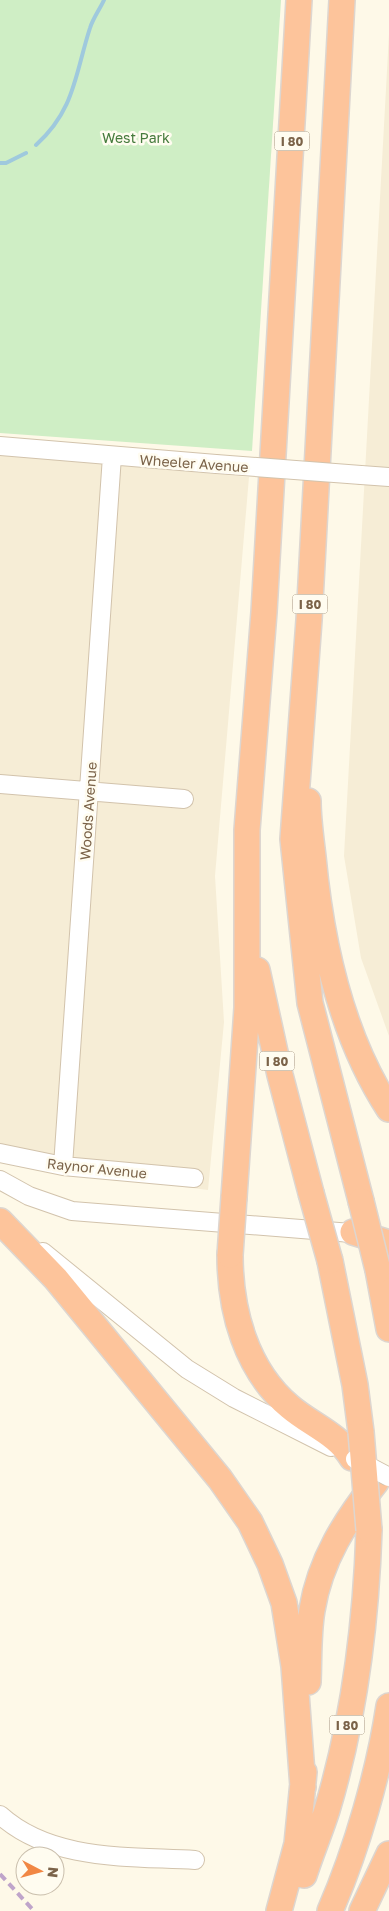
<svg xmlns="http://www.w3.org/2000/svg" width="389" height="1911" font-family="'Golos Text',sans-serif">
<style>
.residential{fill:#f6edd6}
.green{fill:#cfeec5}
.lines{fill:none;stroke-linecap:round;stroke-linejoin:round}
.stream{stroke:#9fc9dd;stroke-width:4}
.minor-casing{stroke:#d2c3ac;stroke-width:20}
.highway-casing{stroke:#ddd6d0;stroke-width:28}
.minor{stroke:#fff;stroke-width:18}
.highway{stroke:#fdc49b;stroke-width:25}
.rail{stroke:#bfa4ca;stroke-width:4;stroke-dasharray:8 5;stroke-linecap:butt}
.minor-bridge-casing{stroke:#d2c3ac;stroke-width:20;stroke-linecap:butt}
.highway-bridge-casing{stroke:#ddd6d0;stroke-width:28;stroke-linecap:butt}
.minor-bridge{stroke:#fff;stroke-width:18}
.highway-bridge{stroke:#fdc49b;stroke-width:25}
.labels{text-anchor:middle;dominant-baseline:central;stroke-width:5;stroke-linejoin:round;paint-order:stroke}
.shield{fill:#fffcf0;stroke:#a3917b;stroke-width:1}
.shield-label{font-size:12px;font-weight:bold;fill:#7b6349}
.park-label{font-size:14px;fill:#467b3d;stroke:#fffcf0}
.street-label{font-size:14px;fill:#7b6349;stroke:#fffcf0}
</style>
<rect width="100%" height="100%" fill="#fef9e8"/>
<path class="residential" d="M389 34V1036L361 958 344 856Z
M0 455 249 477 215 876 224 1022 208 1190 59 1171 0 1158Z"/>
<path class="green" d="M0 0H281L252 451 0 433Z"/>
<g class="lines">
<path class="stream" d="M36 145C75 110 75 74 90 28 93 18 100 9 104 0
M0 163H6L26 153"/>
<defs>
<path id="minor" d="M0 446 216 464
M361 475 389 477
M0 784 184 799
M0 1153 63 1166 194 1178
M63 1166 112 456
M0 1180 29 1196 72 1211 364 1234
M43 1252 187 1369 234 1398 331 1447
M0 1815C52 1862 130 1856 195 1860"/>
<path id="highway" d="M342 0 309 620 293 839 310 1003 361 1201
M308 801C308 820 311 839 313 857 321 942 342 1037 389 1109
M257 970 280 1075 311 1193
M234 1197 247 1008V830L264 612 299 0
M0 1221 56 1279 220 1479 250 1522 270 1564 284 1603 294 1666 303 1787
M353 1232 389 1243
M230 1255C230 1311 246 1370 290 1407 311 1425 338 1434 352 1458
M330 1261 355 1385 361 1432
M378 1270 389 1329
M308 1682C309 1658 308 1633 312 1610 320 1560 346 1520 376 1482
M304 1875C311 1853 320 1832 327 1810 354 1720 366 1624 369 1530
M279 1911 297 1844 304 1772
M330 1911C357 1849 379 1772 389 1706
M362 1911 389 1854"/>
</defs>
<use href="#minor" class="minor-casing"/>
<use href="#highway" class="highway-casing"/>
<use href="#minor" class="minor"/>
<use href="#highway" class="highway"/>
<path class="rail" d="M0 1874 34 1911"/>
<defs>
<path id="minor-bridge" d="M216 464 361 475
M355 1459 389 1477"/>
<path id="highway-bridge" d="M311 1193 330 1261
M361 1201 378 1270
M230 1255 234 1197
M361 1432 369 1530"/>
</defs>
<use href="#minor-bridge" class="minor-bridge-casing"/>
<use href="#highway-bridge" class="highway-bridge-casing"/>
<use href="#minor-bridge" class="minor-bridge"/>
<use href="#highway-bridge" class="highway-bridge"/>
</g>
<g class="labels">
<g class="shield">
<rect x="274.5" y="131.5" width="35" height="19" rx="4"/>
<rect x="292.5" y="594.5" width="35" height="19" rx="4"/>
<rect x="259.5" y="1051.5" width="35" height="19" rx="4"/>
<rect x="329.5" y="1715.5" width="35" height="19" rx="4"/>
</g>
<g class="shield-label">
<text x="292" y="141">I 80</text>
<text x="310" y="604">I 80</text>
<text x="277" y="1061">I 80</text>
<text x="347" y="1725">I 80</text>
</g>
<g class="park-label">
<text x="136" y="137">West Park</text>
</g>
<g class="street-label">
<text transform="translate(194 463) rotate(4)">Wheeler Avenue</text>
<text transform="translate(88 811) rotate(-86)">Woods Avenue</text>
<text transform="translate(97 1168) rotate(6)">Raynor Avenue</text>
</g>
</g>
<g transform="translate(40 1871) rotate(96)"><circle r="24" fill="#fffcf0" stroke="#cabfad"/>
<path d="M0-4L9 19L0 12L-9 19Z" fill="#f18744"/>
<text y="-8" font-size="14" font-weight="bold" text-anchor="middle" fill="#7b6349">N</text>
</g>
</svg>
